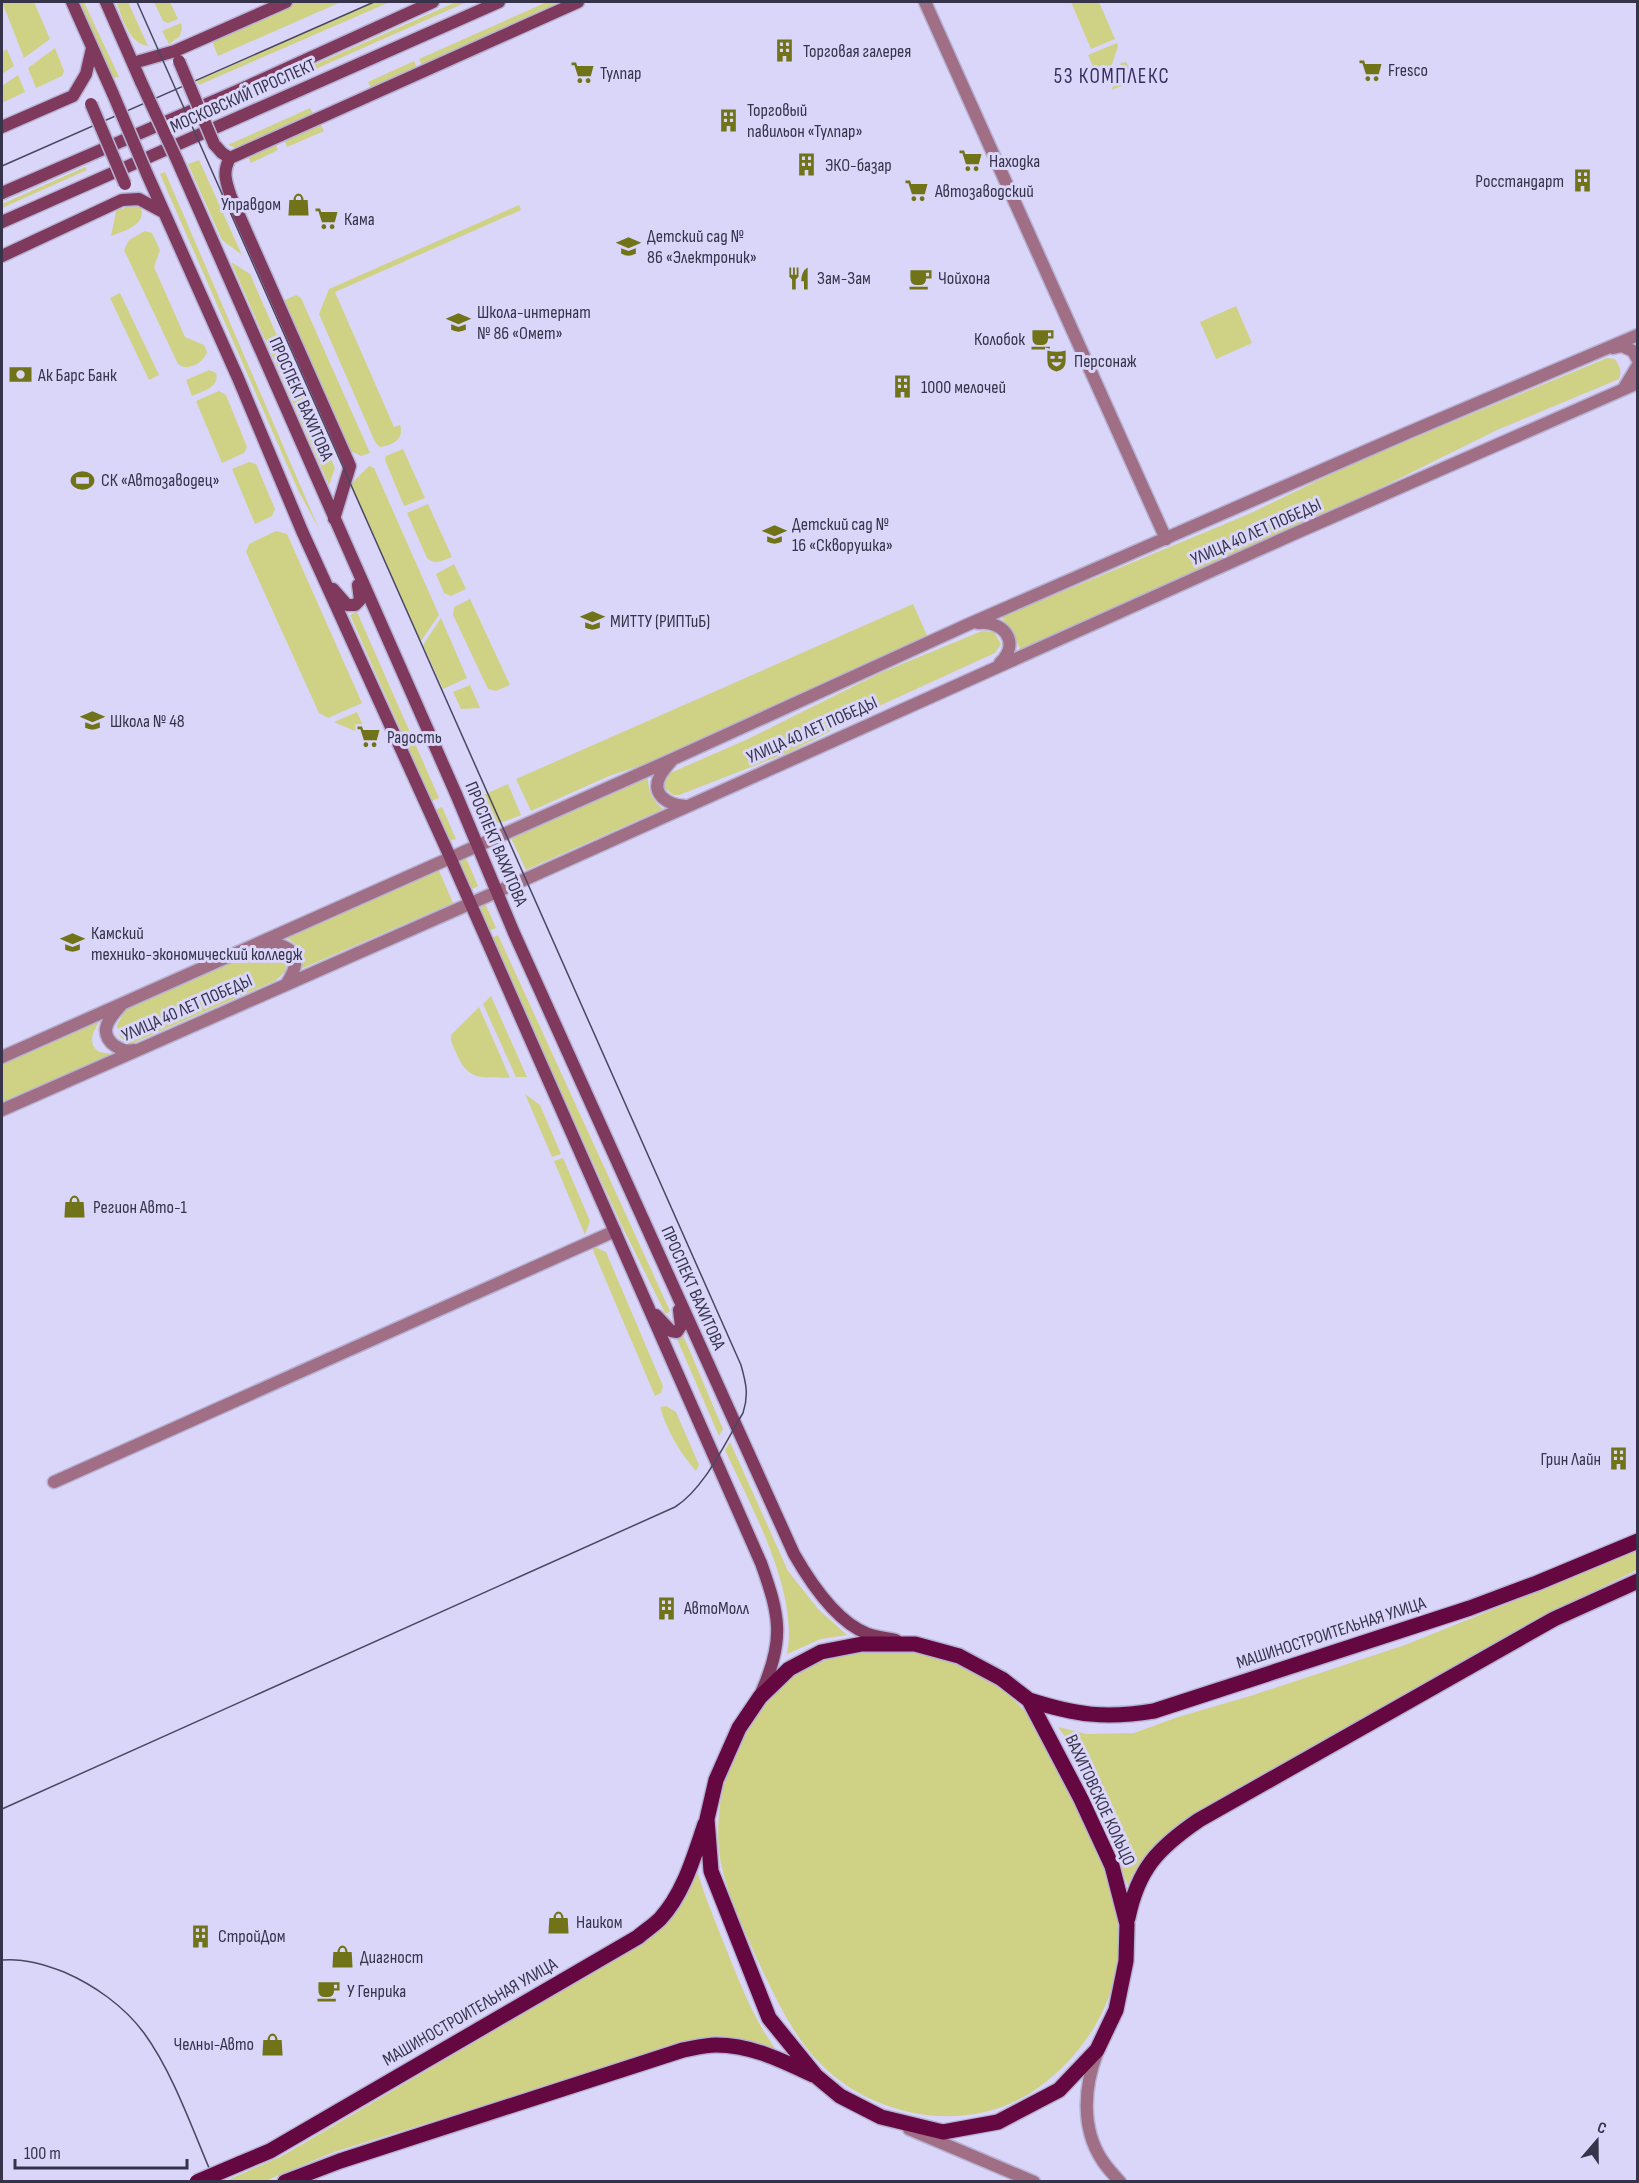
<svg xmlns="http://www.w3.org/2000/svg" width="1639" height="2183" font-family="'Sofia Sans Condensed',sans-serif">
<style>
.green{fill:#cfd284}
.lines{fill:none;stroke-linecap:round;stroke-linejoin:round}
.minor-casing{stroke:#b6b2d3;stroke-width:15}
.tertiary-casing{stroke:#b6b2d3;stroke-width:15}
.secondary-casing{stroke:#b6b2d3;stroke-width:15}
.primary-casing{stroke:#b6b2d3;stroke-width:18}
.minor{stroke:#a06e85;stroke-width:12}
.tertiary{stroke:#a06e85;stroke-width:12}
.secondary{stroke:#7f395d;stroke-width:12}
.primary{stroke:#650740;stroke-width:15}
.tram{stroke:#4a4760;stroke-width:1.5}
.secondary-bridge-casing{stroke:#b6b2d3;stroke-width:15;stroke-linecap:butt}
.primary-bridge-casing{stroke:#b6b2d3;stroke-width:18;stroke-linecap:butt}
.secondary-bridge{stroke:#7f395d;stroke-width:12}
.primary-bridge{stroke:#650740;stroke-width:15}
.labels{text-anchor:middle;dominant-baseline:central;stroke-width:6;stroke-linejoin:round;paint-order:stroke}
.poi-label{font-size:18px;fill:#36334a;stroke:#dad6fa;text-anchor:start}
.street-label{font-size:18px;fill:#36334a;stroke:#dad6fa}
.quarter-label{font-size:21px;letter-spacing:1.5px;fill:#382e5e;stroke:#dad6fa}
</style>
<rect width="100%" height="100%" fill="#dad6fa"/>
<path class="green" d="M2 2H34L50 39 24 58Z
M77 2H84L119 77 113 78Z
M116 2H128L148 46C128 43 123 18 116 2Z
M154 2H170L178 19 168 23 163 21Z
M295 2H341L218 56 213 44 215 38Z
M374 2H390L199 85 197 81Z
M456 2H467L239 103 237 99Z
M547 2H570L423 68 419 59Z
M1071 2H1099L1115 39 1091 49Z
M181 23 182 28 180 36 169 44 162 31Z
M1117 43 1118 46 1106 83 1099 81 1088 55Z
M55 48 64 71 62 76 36 88 28 68Z
M7 49 14 66 2 74V52Z
M414 61 418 70 372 91 368 82Z
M1126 62 1136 80 1112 90 1121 63Z
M18 75 25 92 2 103V86Z
M310 108 314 116 240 149 228 145Z
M320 124 324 131 287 147 284 139Z
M275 143 278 150 251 163 247 154Z
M199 160 242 255 222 240 188 164Z
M85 167 87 170 2 208V204Z
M165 172 319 529 298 490 160 174Z
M132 205 141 208C147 225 123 231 111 236L116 211Z
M519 205 521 210 335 292 394 427 400 425C405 439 392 446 380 447L375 442 319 314 329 289Z
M145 231 152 233 160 250 154 267 185 337 204 345 207 352C204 363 187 372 178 364L124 250 129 240Z
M231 262 250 274 335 468 329 485Z
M120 293 159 375 149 380 110 298Z
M296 295 301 298 370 453 361 456 347 449 284 306 285 300Z
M1236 306 1252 343 1216 359 1200 322Z
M1607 358 1615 359C1620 366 1622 371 1619 379L1497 430 1368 494 1020 649 1009 626 1001 617 1249 514 1358 461Z
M209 370 216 373C220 387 203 391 192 396L186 380Z
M219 391 226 395 247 447 244 453 222 463 196 401Z
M403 449 425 498 404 506 385 460 386 456Z
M249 462 256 464 275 509 272 516 255 524 232 469Z
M369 466 374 468 439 615 421 641 351 484Z
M428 504 452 557C443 560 435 566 427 558L407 513Z
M276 531 287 534 362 703 328 718 319 713 246 552 249 544Z
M454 564 466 589 451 596 444 593 436 574Z
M470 599 510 685 496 691 488 689 453 615 454 607Z
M913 604 927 635 926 638 664 758 609 776 531 811 516 779Z
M357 612 439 798 432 801 350 615Z
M441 618 467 678 443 689 423 645Z
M982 631 994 632 1001 644 995 653 879 706 790 752 679 795H673L664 787V781L668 774 748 739 880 673Z
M470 685 480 708 461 709 453 692Z
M357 712 364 728 355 731 334 722Z
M648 778C648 792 652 800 663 809L526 870 511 838Z
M508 784 521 815C495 826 484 829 470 801Z
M442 807 456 839 449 841 435 810Z
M500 842 515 875 508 878 493 845Z
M466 858 478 886 470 890 458 862Z
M438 868 453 903 301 969C303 955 299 944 286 938Z
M484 901 496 928 489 931 477 904Z
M498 935 670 1311 668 1313H665L621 1224 491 938Z
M272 947 283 952 288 961 285 972 275 981 131 1044C121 1041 118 1035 117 1025L125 1010 263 948Z
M491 996 527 1077H516L483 1004Z
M479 1007 510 1078C485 1076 470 1083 458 1057 455 1050 450 1043 451 1035Z
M99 1022C93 1032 87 1043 99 1052L113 1054 2 1102V1064Z
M525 1094 540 1105 561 1154 552 1157Z
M563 1158 590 1221 585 1235 554 1161Z
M592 1248H597L606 1252 663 1386 661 1393 655 1396Z
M683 1335 723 1429 719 1436 676 1337Z
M666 1406 676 1412 699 1465 696 1471C680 1453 667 1431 660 1407Z
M730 1442 788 1571 818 1609 847 1635 821 1639 787 1654C799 1591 751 1507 725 1450Z
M1637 1546V1570L1551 1612 1191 1816C1165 1836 1140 1855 1128 1886L1073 1748 1058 1727 1087 1734 1134 1733 1178 1717 1250 1696 1405 1645 1549 1587Z
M899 1649C940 1656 972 1666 1005 1692 1038 1718 1053 1756 1071 1793 1086 1826 1107 1865 1115 1900 1131 1974 1100 2040 1042 2085 973 2138 870 2120 814 2057 788 2027 773 1992 756 1957 744 1929 729 1898 722 1868 706 1799 740 1701 806 1668 834 1654 869 1651 899 1649Z
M696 1868C705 1897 716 1924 727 1951 741 1986 754 2020 777 2051L738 2038H702L334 2152 265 2181 223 2182 282 2156 641 1944C672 1920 682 1905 696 1868Z"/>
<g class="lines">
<defs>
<path id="minor" d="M925 2 1166 539
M54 1482 615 1231"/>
<path id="tertiary" d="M1613 348 1622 346 1633 351 1638 360
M1624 388 1638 365
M978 623C1004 620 1021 643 1000 663
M672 760C668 765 663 770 660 776 650 795 669 805 685 806
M264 942C292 945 305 956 287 983
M122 1004C116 1011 107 1020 106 1029 105 1043 122 1053 134 1050
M2 1057 673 759 969 624 1407 433 1638 335
M2 1110 528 878 1296 533 1638 383
M1097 2053C1084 2087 1081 2128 1102 2160 1107 2168 1114 2175 1120 2182
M909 2129 1034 2182"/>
<path id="secondary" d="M72 2 113 94
M106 2 141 82
M133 63 175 51 286 2
M2 127 73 96 86 74 92 48
M214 144 222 153 230 158
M177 160 456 794 514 933 794 1554C810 1582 836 1622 868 1634 877 1637 887 1638 896 1640
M147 174 238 378 302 531 450 857 761 1563C780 1616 785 1640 761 1693
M2 193 237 91 433 2
M2 222 499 2
M2 256 122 200 139 199 163 212
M334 519 350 466 231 197C226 182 222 172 230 158L578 2
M333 589 347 605H355L360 600 358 585
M656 1315 671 1331 677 1332 681 1326 679 1310"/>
<path id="primary" d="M862 1644H915L959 1656 1002 1679 1029 1700 1081 1799 1112 1866 1127 1924 1126 1961 1116 2010 1097 2050 1059 2090 998 2122 943 2132 881 2117 840 2096 816 2076 769 2018 711 1871 707 1819 716 1780 739 1728 760 1697 789 1669 821 1652Z
M1029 1700C1076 1715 1105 1719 1154 1711L1470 1608 1537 1583 1638 1541
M1128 1918C1138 1869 1158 1848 1199 1820L1554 1619 1638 1581
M239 2164 270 2151 638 1937C645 1931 654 1925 660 1919 684 1893 694 1856 705 1824
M285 2182 340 2161 683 2050C694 2048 705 2045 716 2045 751 2045 781 2060 813 2075"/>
</defs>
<use href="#minor" class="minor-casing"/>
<use href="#tertiary" class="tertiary-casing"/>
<use href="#secondary" class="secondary-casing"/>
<use href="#primary" class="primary-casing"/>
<use href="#minor" class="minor"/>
<use href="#tertiary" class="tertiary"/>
<use href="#secondary" class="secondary"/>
<use href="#primary" class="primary"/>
<path class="tram" d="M2 166 374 2
M2 1809 675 1507C705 1488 724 1444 743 1413 749 1395 746 1383 741 1365L137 2
M2 1960C23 1958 44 1964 64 1972 94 1985 124 2006 144 2033 174 2074 194 2134 215 2182"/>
<defs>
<path id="secondary-bridge" d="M179 61 214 144
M141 82 177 160
M113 94 147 174
M91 104 125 184"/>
<path id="primary-bridge" d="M197 2182 239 2164"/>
</defs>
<use href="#secondary-bridge" class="secondary-bridge-casing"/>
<use href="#primary-bridge" class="primary-bridge-casing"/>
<use href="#secondary-bridge" class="secondary-bridge"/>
<use href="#primary-bridge" class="primary-bridge"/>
</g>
<defs>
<symbol id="building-bare" viewBox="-9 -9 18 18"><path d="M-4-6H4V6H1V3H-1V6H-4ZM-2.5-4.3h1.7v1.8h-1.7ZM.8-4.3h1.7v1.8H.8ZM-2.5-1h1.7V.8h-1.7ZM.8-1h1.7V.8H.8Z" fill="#717318" stroke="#dad6fa" stroke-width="2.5" paint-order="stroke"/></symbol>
<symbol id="supermarket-bare" viewBox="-9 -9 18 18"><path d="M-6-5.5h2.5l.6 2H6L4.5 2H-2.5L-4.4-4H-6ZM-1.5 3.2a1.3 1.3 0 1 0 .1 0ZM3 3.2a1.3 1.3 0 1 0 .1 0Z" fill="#717318" stroke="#dad6fa" stroke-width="2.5" paint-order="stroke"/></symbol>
<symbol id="shop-bare" viewBox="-9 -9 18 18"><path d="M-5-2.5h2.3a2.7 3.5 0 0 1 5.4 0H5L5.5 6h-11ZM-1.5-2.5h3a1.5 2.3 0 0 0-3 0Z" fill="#717318" stroke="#dad6fa" stroke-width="2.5" paint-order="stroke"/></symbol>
<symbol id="school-bare" viewBox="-9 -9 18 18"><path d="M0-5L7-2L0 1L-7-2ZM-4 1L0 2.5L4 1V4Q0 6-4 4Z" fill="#717318" stroke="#dad6fa" stroke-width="2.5" paint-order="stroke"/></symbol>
<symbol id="restaurant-bare" viewBox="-9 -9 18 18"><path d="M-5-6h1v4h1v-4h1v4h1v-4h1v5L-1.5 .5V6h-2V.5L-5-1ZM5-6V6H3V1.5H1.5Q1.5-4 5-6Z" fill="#717318" stroke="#dad6fa" stroke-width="2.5" paint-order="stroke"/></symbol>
<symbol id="cafe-bare" viewBox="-9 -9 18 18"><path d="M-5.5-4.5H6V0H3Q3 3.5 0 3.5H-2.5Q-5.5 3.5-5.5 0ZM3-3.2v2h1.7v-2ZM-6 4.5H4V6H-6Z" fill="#717318" stroke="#dad6fa" stroke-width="2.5" paint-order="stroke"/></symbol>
<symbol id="theatre-bare" viewBox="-9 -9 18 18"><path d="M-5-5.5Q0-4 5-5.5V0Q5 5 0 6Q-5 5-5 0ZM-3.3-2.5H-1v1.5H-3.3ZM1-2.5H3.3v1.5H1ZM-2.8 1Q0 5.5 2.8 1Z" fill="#717318" stroke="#dad6fa" stroke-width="2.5" paint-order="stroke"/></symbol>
<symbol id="bank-bare" viewBox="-9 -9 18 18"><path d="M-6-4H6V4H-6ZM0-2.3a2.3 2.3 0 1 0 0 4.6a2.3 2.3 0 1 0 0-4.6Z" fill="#717318" stroke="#dad6fa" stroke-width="2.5" paint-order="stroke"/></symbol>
<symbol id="stadium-bare" viewBox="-9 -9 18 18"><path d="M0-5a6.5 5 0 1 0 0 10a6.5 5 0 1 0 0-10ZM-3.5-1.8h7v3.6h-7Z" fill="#717318" stroke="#dad6fa" stroke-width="2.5" paint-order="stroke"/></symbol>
<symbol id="university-bare" viewBox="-9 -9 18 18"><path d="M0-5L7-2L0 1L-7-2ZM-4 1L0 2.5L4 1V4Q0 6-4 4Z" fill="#717318" stroke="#dad6fa" stroke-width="2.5" paint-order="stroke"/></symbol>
</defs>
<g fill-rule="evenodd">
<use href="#building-bare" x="768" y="34" width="33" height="33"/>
<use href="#supermarket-bare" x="1354" y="54" width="33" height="33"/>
<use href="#supermarket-bare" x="566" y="56" width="33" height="33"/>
<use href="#building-bare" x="712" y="104" width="33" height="33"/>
<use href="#supermarket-bare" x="954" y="144" width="33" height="33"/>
<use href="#building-bare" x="790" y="148" width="33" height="33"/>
<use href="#building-bare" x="1566" y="164" width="33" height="33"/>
<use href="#supermarket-bare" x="900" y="174" width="33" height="33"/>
<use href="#shop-bare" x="282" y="188" width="33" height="33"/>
<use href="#supermarket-bare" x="310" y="202" width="33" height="33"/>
<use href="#school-bare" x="612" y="230" width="33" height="33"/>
<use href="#restaurant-bare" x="782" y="262" width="33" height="33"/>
<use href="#cafe-bare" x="904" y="262" width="33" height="33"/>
<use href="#school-bare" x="442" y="306" width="33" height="33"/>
<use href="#cafe-bare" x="1026" y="322" width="33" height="33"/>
<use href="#theatre-bare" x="1040" y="344" width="33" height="33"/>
<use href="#bank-bare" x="4" y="358" width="33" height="33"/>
<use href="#building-bare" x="886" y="370" width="33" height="33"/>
<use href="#stadium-bare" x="66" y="464" width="33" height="33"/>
<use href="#school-bare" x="758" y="518" width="33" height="33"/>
<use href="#university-bare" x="576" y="604" width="33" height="33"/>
<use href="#school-bare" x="76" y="704" width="33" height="33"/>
<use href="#supermarket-bare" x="352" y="720" width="33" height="33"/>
<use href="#university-bare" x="56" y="926" width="33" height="33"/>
<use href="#shop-bare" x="58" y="1190" width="33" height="33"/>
<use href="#building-bare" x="1602" y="1442" width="33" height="33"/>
<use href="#building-bare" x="650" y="1592" width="33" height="33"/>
<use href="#shop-bare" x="542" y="1906" width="33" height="33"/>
<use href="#building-bare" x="184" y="1920" width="33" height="33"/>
<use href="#shop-bare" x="326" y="1940" width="33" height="33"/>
<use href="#cafe-bare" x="312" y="1974" width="33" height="33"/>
<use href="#shop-bare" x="256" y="2028" width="33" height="33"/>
</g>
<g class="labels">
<g class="poi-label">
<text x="803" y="51">Торговая галерея</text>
<text x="1388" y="70">Fresco</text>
<text x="600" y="73">Тулпар</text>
<text x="747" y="110">Торговый<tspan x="747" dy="21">павильон «Тулпар»</tspan></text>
<text x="989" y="161">Находка</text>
<text x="825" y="165">ЭКО-базар</text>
<text x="1564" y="181" text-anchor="end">Росстандарт</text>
<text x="935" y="191">Автозаводский</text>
<text x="281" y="204" text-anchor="end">Управдом</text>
<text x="344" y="219">Кама</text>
<text x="647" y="236">Детский сад №<tspan x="647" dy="21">86 «Электроник»</tspan></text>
<text x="817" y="278">Зам-Зам</text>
<text x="938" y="278">Чойхона</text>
<text x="477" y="312">Школа-интернат<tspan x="477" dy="21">№ 86 «Омет»</tspan></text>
<text x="1025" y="339" text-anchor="end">Колобок</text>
<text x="1074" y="361">Персонаж</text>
<text x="38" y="375">Ак Барс Банк</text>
<text x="921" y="387">1000 мелочей</text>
<text x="101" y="480">СК «Автозаводец»</text>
<text x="792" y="524">Детский сад №<tspan x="792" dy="21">16 «Скворушка»</tspan></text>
<text x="610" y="621">МИТТУ (РИПТиБ)</text>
<text x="110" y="721">Школа № 48</text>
<text x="387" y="737">Радость</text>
<text x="91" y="933">Камский<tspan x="91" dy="21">технико-экономический колледж</tspan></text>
<text x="93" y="1207">Регион Авто-1</text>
<text x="1601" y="1459" text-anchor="end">Грин Лайн</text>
<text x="684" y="1608">АвтоМолл</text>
<text x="576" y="1922">Наиком</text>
<text x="218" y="1936">СтройДом</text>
<text x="360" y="1957">Диагност</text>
<text x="347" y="1991">У Генрика</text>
<text x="254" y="2044" text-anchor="end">Челны-Авто</text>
</g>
<g class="street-label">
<text transform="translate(243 96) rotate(-24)">МОСКОВСКИЙ ПРОСПЕКТ</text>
<text transform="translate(301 399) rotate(66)">ПРОСПЕКТ ВАХИТОВА</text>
<text transform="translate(1256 532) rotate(-24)">УЛИЦА 40 ЛЕТ ПОБЕДЫ</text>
<text transform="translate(812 730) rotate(-24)">УЛИЦА 40 ЛЕТ ПОБЕДЫ</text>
<text transform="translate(496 844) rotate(67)">ПРОСПЕКТ ВАХИТОВА</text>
<text transform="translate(187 1008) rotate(-24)">УЛИЦА 40 ЛЕТ ПОБЕДЫ</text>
<text transform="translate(693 1288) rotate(66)">ПРОСПЕКТ ВАХИТОВА</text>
<text transform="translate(1331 1633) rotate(-18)">МАШИНОСТРОИТЕЛЬНАЯ УЛИЦА</text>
<text transform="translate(1100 1800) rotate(65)">ВАХИТОВСКОЕ КОЛЬЦО</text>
<text transform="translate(470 2012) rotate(-30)">МАШИНОСТРОИТЕЛЬНАЯ УЛИЦА</text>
</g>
<g class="quarter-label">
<text x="1112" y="76">53 КОМПЛЕКС</text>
</g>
</g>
<rect width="1639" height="2183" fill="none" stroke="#36334a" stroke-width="6"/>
<g transform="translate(1597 2141) rotate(20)" stroke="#dad6fa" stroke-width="4.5" paint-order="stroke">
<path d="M0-4.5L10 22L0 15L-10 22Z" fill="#36334a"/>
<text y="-9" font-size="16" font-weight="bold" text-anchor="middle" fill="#36334a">С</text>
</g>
<path d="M15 2159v9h172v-9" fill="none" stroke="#36334a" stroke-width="3"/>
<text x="24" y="2159" font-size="18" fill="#36334a" stroke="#dad6fa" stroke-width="4.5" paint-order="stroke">100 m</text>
</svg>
